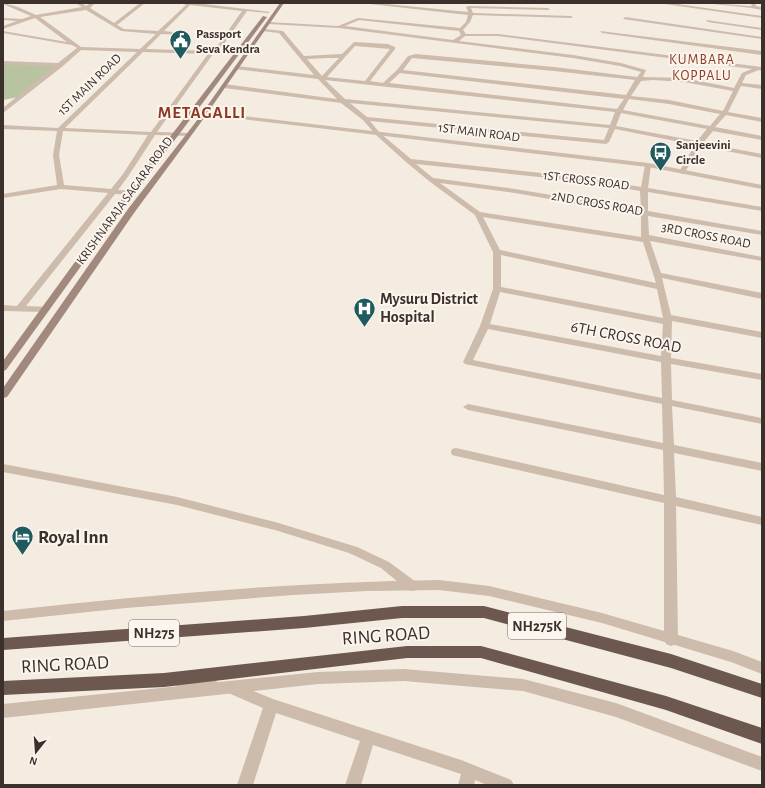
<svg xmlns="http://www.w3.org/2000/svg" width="765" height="788" font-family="'Alegreya Sans',sans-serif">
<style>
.green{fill:#b8c4a0}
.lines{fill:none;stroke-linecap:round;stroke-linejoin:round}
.minor{fill:#cdbbac;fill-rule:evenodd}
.tertiary{fill:#cdbbac;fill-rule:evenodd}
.secondary{fill:#a18a7d;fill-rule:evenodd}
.trunk{fill:#6c584f;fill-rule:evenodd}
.labels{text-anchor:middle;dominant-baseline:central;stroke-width:4;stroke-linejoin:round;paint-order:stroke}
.far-poi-label{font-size:13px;font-weight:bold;fill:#3b302b;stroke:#fbf5ee;text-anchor:start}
.far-street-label{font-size:13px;fill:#3b302b;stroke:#fbf5ee}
.far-neighbourhood-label{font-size:14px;letter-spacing:1px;fill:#8c3b22;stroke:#fbf5ee}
.shield{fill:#fbf5ee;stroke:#756b66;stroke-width:1}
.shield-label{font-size:15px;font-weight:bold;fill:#3b302b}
.poi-label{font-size:16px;font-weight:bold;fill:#3b302b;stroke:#fbf5ee;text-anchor:start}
.street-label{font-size:16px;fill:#3b302b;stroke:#fbf5ee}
.far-district-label{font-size:17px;font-weight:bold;letter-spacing:1px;fill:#8c3b22;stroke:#fbf5ee}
.near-poi-label{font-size:19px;font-weight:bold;fill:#3b302b;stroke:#fbf5ee;text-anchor:start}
.near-street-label{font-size:19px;fill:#3b302b;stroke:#fbf5ee}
</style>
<rect width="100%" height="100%" fill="#f4ebe1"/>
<path class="green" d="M3 63 61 65 19 97 3 100Z"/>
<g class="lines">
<path class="minor" d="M3 3 18 7 36 15 82 7 76 3H81L86 6 90 3H95L90 8 114 23 140 3H145L117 25 124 29 158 31 186 5 181 3H196L270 12 268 13 247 11 219 51 247 52 249 53V55L213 54 157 132 188 133 191 135 190 136 155 135 129 175 118 190 134 191V195L115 194 26 306 49 307 50 309 46 312 3 311V305L17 306 108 193 61 189 3 198V194L57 185 53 155 57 131 3 129V125L58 128 137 52 81 50 63 66 3 113V108L54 66 3 65V61L58 63 77 48 72 45 3 33V31L67 42 35 18 3 29V26L17 21 3 20V18L22 19 31 16 3 4ZM190 5 242 11 214 51 146 49 161 34 184 35 182 33 164 31ZM86 10 121 31 156 34 140 49 81 47 40 17ZM143 52 208 54 151 132 65 128ZM63 131 148 135 123 174 111 189 64 185 59 155Z
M361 3H376L468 12 466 7 468 6 548 8 550 10 471 8 473 13 571 16 573 17 571 18 473 15 470 22 463 30 466 34H498L762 67V71L759 70 746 75 742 83 762 85V89L741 86 728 112 762 118V122L726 115 715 127 762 136V140L713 131 703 143 762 154V158L701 146 685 172 682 174 679 172 695 145 615 129 609 142 606 144 370 121 380 133 411 159 588 178 641 187 645 165 648 163 651 165 648 188 762 207V211L648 192V211L762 231V235L648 216 649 235 762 257V261L650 241 661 273 762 293V299L662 278 671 315 762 332V338L672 321 671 358 762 374V380L671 364 672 400 762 418V424L672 406 674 445 762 463V471L674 453 676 497 762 517V525L676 506 678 640 676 644 671 646 666 644 664 640V503L456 456 452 455 451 452 452 449 456 448 664 495 663 450 468 410 463 407 468 404 663 443 662 404 465 364 463 362 480 326 493 289V252L475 215 429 181 406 162 376 135 363 120 341 103 224 88 221 86 224 84 337 99 318 79 235 69V67L237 66 314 75 279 33 262 31 264 29 283 31 304 56 342 54 354 42 388 44 395 47V49L370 81 383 83 397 70 408 56 416 54 554 67 637 77 641 72 620 66 573 58 339 28 269 24 267 23 269 22 338 26 358 18 460 28 466 22 468 15ZM359 20 459 31 461 35 453 40 345 26ZM465 36H498L752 69 742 73 734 88 684 78 643 77 646 70 621 63 573 55 459 41ZM355 46 390 49 365 81 327 77ZM327 58H339L322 76 307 59ZM412 58 554 71 635 80 626 95 403 70ZM400 73 624 99 617 109 389 83ZM325 80 615 112 610 125 345 99ZM653 80 684 82 733 91 723 111 669 100 631 96 641 81ZM629 99 669 104 720 114 710 126 623 110ZM350 103 609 128 604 140 367 117ZM621 113 707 129 697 141 616 126ZM416 164 588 182 640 191 641 210 515 189 433 178ZM440 183 515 193 641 215V237L480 212ZM483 217 643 242 656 283 500 250ZM501 255 657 289 663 318 501 287ZM500 292 663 324 661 356 490 324ZM488 329 661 362 662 398 473 360Z
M658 3H670L762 16V18Z
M751 3H755L756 6 762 8V10L752 8Z
M625 17 762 37V39L623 19Z
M706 20 762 28V30L708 22Z
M600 31 762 51V55L602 33Z
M3 464 177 497 275 522 357 547 389 562 416 582 418 586 416 590 412 591 408 590 381 568 349 553 275 530 177 505 3 472Z
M181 676 213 680 218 682 220 686 218 690 213 692 181 688 176 686 174 682 176 678Z
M231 682 273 699 461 760 511 780 514 785H487L475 780 474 785H458L461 774 373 745 361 785H345L360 741 276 713 253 785H237L263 708 226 692 224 688 226 684Z"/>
<path class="tertiary" d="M711 3 762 7V9L713 4Z
M192 110 648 163 762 185V189L648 167 190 113V111Z
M439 580 489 586 602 613 733 651 762 662V674L731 662 602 623 489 596 439 590 367 591 293 595 126 608 3 621V611C148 595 293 582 439 580Z
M404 669 523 679 616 703 762 757V771L616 717 523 691 404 681 318 684 3 718V704L318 672Z"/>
<path class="secondary" d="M280 3H284L199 125 134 213 7 397 3 398V388L128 209 195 123Z
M263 16 267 17 102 237 6 370 3 371V361L96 233Z"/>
<path class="trunk" d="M402 606H484L671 654 762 684V698L671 668 484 618H402L304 628 3 650V638L304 616Z
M407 646H481L666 696 762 728V744L666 710 481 658H407L164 687 3 695V681L164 673Z"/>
</g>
<defs>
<symbol id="civic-pin" viewBox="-11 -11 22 30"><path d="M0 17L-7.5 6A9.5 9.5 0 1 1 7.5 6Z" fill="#1f5a5e" stroke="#fbf5ee"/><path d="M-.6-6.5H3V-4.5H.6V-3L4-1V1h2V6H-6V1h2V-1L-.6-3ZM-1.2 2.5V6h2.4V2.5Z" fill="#fff"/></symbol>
<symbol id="bus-pin" viewBox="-11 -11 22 30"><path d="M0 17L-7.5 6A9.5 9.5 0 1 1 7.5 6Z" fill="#1f5a5e" stroke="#fbf5ee"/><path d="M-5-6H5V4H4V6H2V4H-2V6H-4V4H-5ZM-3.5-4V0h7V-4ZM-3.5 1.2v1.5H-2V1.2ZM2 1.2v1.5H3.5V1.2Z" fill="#fff"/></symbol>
<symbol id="hospital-pin" viewBox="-11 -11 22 30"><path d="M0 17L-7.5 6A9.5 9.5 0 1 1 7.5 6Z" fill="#1f5a5e" stroke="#fbf5ee"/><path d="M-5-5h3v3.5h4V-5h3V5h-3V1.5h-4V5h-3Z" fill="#fff"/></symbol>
<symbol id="hotel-pin" viewBox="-11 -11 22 30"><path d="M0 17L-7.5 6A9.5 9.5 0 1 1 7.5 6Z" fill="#1f5a5e" stroke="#fbf5ee"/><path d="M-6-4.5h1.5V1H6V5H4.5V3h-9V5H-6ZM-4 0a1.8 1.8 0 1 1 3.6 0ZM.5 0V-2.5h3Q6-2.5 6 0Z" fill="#fff"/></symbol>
</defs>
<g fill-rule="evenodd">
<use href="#civic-pin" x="168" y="28" width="25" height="34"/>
<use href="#bus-pin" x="648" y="140" width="25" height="34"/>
<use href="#hospital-pin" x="352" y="296" width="25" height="34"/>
<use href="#hotel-pin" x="10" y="524" width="25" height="34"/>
</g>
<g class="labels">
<g class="far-poi-label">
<text x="196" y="34">Passport<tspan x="196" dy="15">Seva Kendra</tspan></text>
<text x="676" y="145">Sanjeevini<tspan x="676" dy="15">Circle</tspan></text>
</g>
<g class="far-street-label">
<text transform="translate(90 85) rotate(-44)">1ST MAIN ROAD</text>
<text transform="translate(479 133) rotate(7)">1ST MAIN ROAD</text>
<text transform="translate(586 181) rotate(7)">1ST CROSS ROAD</text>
<text transform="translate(125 201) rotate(-54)">KRISHNARAJA SAGARA ROAD</text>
<text transform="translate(597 204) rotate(10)">2ND CROSS ROAD</text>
<text transform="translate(706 236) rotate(11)">3RD CROSS ROAD</text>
</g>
<g class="far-neighbourhood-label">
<text x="702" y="60">KUMBARA<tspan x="702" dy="16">KOPPALU</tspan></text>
</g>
<g class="shield">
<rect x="508" y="613" width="58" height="26" rx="3"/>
<rect x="129" y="620" width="50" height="26" rx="3"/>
</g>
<g class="shield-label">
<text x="537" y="626">NH275K</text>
<text x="154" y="633">NH275</text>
</g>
<g class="poi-label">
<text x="380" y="299">Mysuru District<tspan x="380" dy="18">Hospital</tspan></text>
</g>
<g class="street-label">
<text transform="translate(626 337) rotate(11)">6TH CROSS ROAD</text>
</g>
<g class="far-district-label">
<text x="202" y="112">METAGALLI</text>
</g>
<g class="near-poi-label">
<text x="38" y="537">Royal Inn</text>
</g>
<g class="near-street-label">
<text transform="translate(386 636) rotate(-4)">RING ROAD</text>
<text transform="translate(65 665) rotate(-3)">RING ROAD</text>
</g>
</g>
<rect width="765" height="788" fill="none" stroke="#3b302b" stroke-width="8"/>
<g transform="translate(36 752) rotate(197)" stroke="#fbf5ee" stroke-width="3" paint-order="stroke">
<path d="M0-3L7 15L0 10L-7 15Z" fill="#3b302b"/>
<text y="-6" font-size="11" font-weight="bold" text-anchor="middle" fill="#3b302b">N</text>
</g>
</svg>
